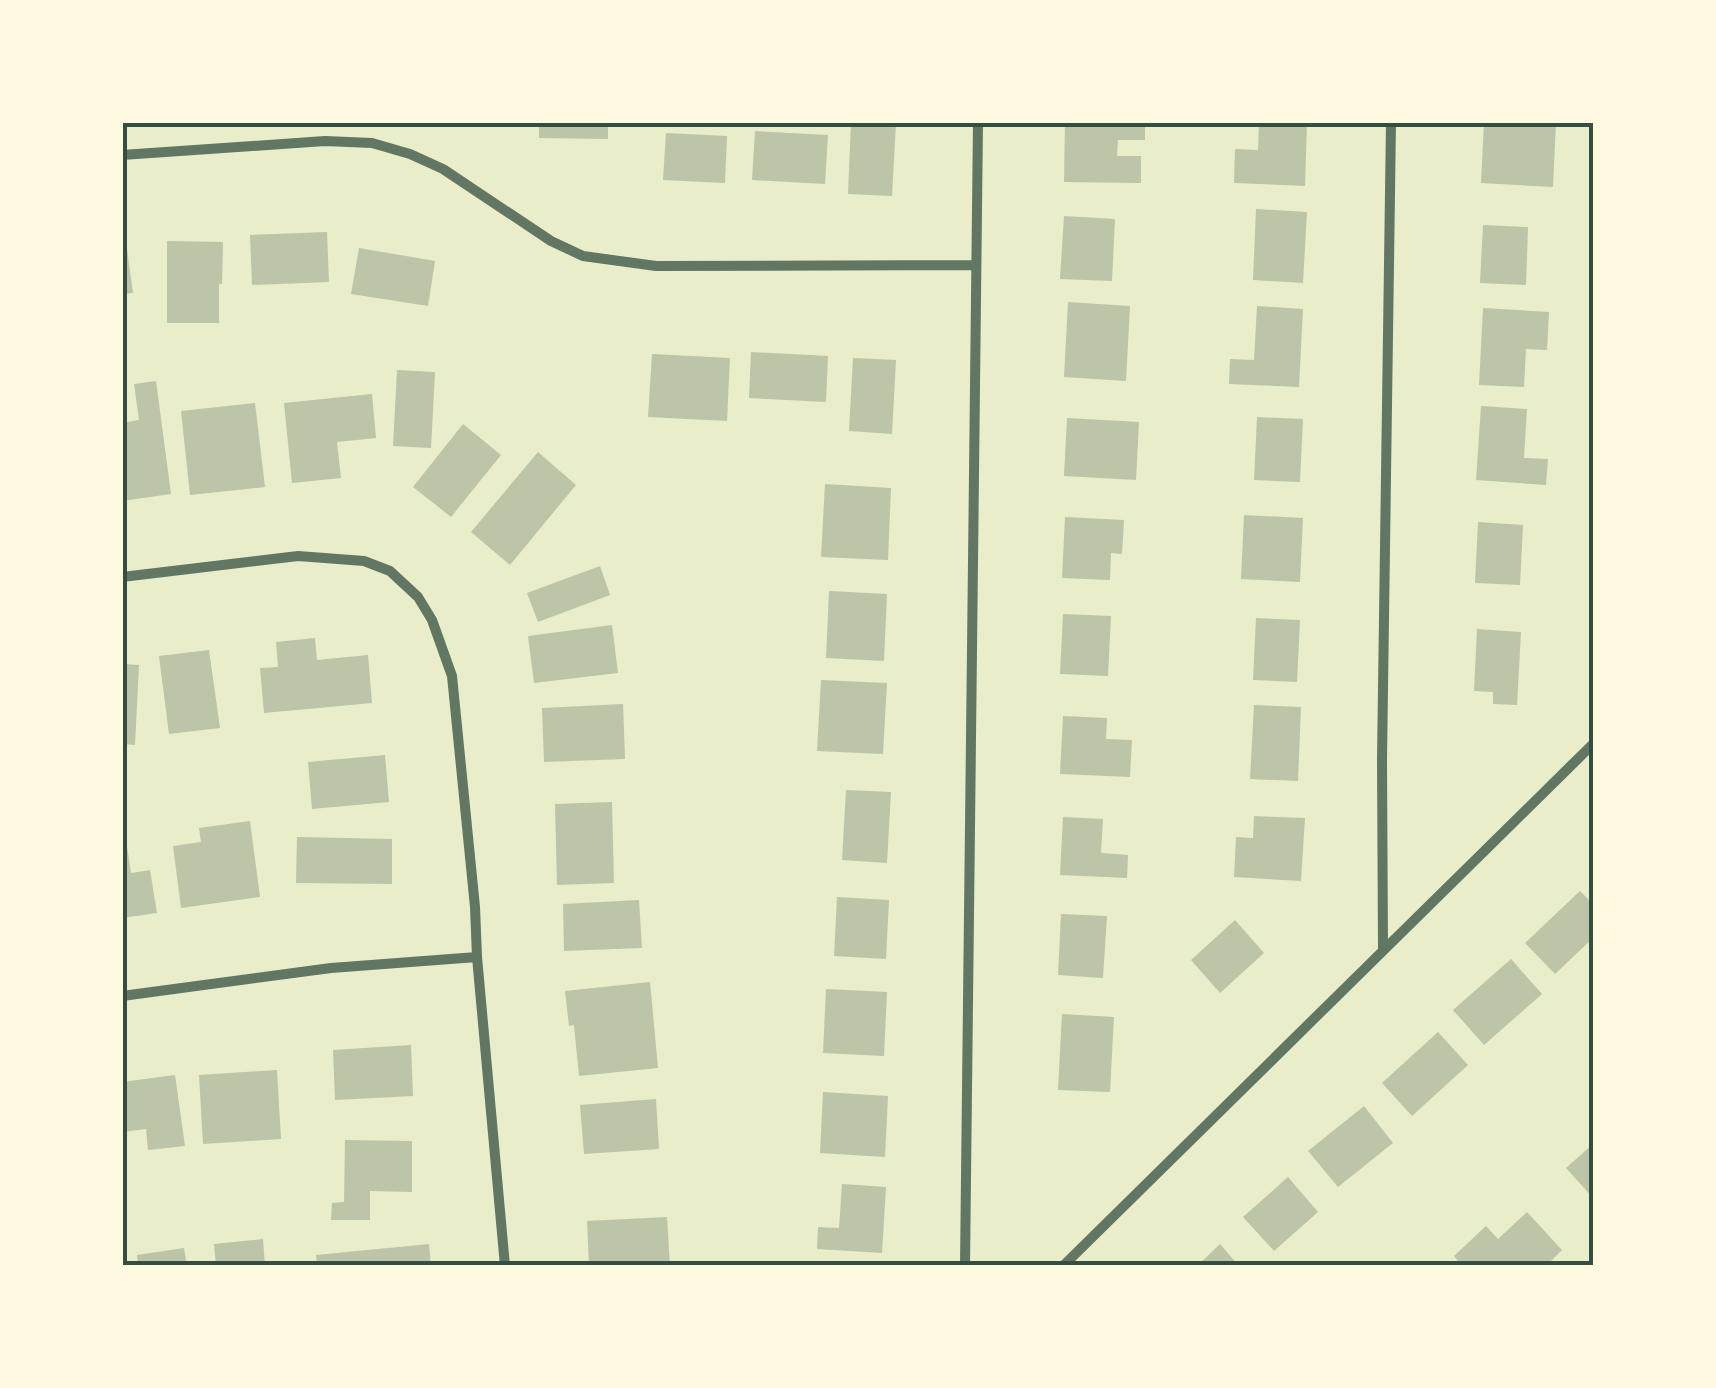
<svg xmlns="http://www.w3.org/2000/svg" width="1716" height="1388" font-family="'Times New Roman',serif">
<style>
.building{fill:#bcc5a7}
.lines{fill:none;stroke-linecap:round;stroke-linejoin:round}
.minor{stroke:#617663;stroke-width:10}
.neatline{fill:none;stroke:#344e41;stroke-width:4}
</style>
<rect width="100%" height="100%" fill="#e9edc9"/>
<path class="building" d="M539 122H608V139L539 138Z
M851 122H896L892 196 848 194Z
M1065 122H1145V140H1118L1117 156H1141V183L1064 182Z
M1259 122 1307 124 1305 186 1234 183 1235 149 1258 150Z
M1484 122H1556L1553 187 1481 183Z
M755 131 828 135 825 184 752 180Z
M666 133 727 136 725 183 663 180Z
M1256 209 1307 212 1303 283 1253 280Z
M1064 216 1115 219 1112 281 1060 279Z
M1483 225 1528 227 1526 285 1480 283Z
M327 232 329 282 252 285 250 235Z
M122 241H126L133 293 122 294Z
M167 241 223 242 222 284H219V323H167Z
M359 248 435 261 428 306 351 294Z
M1068 302 1130 306 1126 381 1064 377Z
M1257 306 1303 309 1299 387 1229 384 1230 359 1254 360Z
M1483 308 1549 312 1547 350 1526 349 1524 387 1479 385Z
M751 352 828 356 826 402 749 398Z
M652 354 730 358 727 421 648 417Z
M853 358 896 360 892 434 849 431Z
M397 370 435 372 431 448 393 446Z
M156 381 171 494 122 501V423L139 420 134 384Z
M372 394 376 438 337 442 341 478 292 483 284 403Z
M255 403 265 487 190 495 181 411Z
M1481 406 1527 409 1524 458 1548 459 1546 485 1476 480Z
M1257 417 1303 419 1300 482 1254 480Z
M1067 418 1139 422 1136 480 1064 476Z
M463 424 501 455 451 517 413 487Z
M538 452 576 485 510 565 471 532Z
M825 484 891 488 888 560 821 557Z
M1244 515 1303 518 1300 582 1241 579Z
M1065 517 1124 520 1122 554 1111 553 1110 580 1062 578Z
M1478 522 1523 525 1520 585 1475 583Z
M600 566 610 595 538 622 527 593Z
M829 591 887 594 884 661 826 658Z
M1063 614 1111 616 1108 676 1060 674Z
M1256 618 1300 620 1297 682 1253 680Z
M612 625 618 673 534 683 528 636Z
M1477 629 1521 632 1517 705 1493 704V692L1474 691Z
M315 638 317 660 368 655 372 703 264 713 260 668 278 667 276 642Z
M209 650 220 728 169 734 159 656Z
M122 664 139 665 135 745 122 744Z
M821 680 887 683 883 754 817 751Z
M623 704 625 759 544 762 542 708Z
M1254 705 1301 707 1298 781 1250 779Z
M1063 716 1107 718 1106 739 1132 740 1130 777 1060 774Z
M385 755 389 802 312 809 308 762Z
M846 790 891 792 887 863 842 860Z
M612 802 614 883 557 885 555 804Z
M1254 816 1305 818 1301 881 1234 877 1236 837 1253 838Z
M1063 817 1103 819 1101 853 1128 855 1127 878 1060 875Z
M250 821 260 897 181 908 173 846 201 842 199 828Z
M122 833H125L131 873 150 870 157 913 122 918Z
M297 837 392 839V884L296 883Z
M1580 891 1594 905V937L1555 974 1525 943Z
M837 897 889 900 886 959 834 956Z
M639 900 642 948 564 951 563 904Z
M1061 914 1107 916 1103 978 1058 975Z
M1235 920 1264 953 1220 993 1191 960Z
M1511 959 1542 994 1484 1045 1453 1010Z
M650 982 658 1068 579 1076 574 1025 569 1026 565 991Z
M826 989 887 992 884 1056 823 1053Z
M1062 1014 1114 1017 1110 1092 1058 1090Z
M1438 1032 1468 1065 1412 1116 1382 1083Z
M411 1045 413 1096 335 1100 333 1050Z
M277 1070 281 1139 203 1144 199 1075Z
M175 1075 185 1146 148 1150 146 1129 122 1132V1082Z
M823 1092 888 1096 885 1157 820 1153Z
M656 1099 659 1149 584 1154 580 1105Z
M1364 1106 1393 1143 1338 1187 1308 1151Z
M345 1140 412 1141V1192L370 1191V1220H331L332 1203 344 1202Z
M1594 1143V1199L1566 1168Z
M1288 1177 1318 1212 1274 1251 1243 1217Z
M842 1184 886 1187 882 1253 817 1249 818 1227 839 1228Z
M1527 1212 1562 1250 1546 1266H1462L1454 1256 1486 1226 1498 1239Z
M667 1217 670 1266H589L587 1221Z
M263 1239 265 1266H216L214 1244Z
M429 1244 431 1266H317L316 1255Z
M1220 1244 1239 1266H1197Z
M184 1248 187 1266H138L137 1255Z"/>
<g class="lines">
<path class="minor" d="M122 155 325 141 372 143 410 154 443 169 551 241 583 256 656 266 976 265
M122 577 298 556 364 561 390 571 418 597 432 620 452 676 475 907 477 957 505 1266
M1383 950 1382 760 1391 122
M122 996 331 968 477 957
M965 1266 978 122
M1063 1266 1594 743"/>
</g>
<rect width="1716" height="1388" fill="none" stroke="#fefae0" stroke-width="250"/>
<rect x="125" y="125" width="1466" height="1138" class="neatline"/>
</svg>
